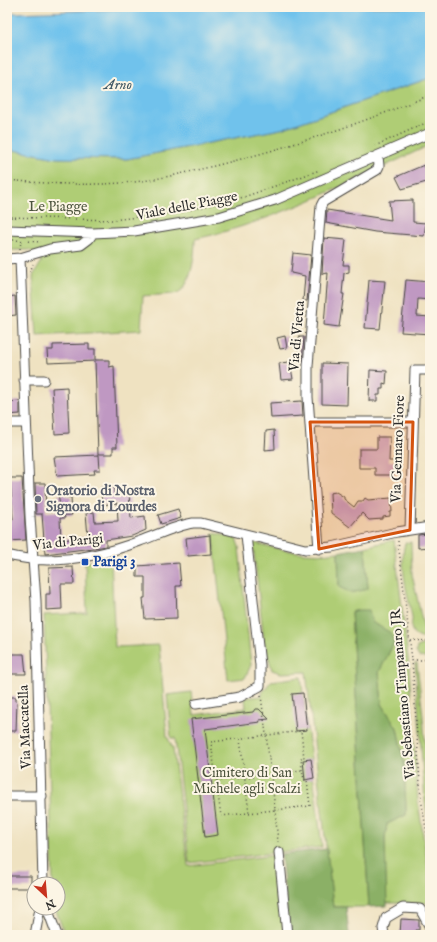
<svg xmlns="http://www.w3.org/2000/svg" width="437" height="942" font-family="'IM FELL English',serif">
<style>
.green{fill:#afcd74;stroke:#6d7c50}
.forest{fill:#8bb066;stroke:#5b6e48}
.water{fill:#70c2ec;stroke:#4e768c}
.building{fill:#bf98c2}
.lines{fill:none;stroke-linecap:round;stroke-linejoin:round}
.minor-casing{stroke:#484642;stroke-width:11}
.path{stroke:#484642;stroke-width:1.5;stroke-dasharray:1 3;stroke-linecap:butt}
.minor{stroke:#fff;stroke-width:9}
.marked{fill:#d5540f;fill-opacity:0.2;stroke:#d5540f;stroke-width:3;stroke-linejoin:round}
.worship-dot{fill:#6b7280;stroke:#fcf5e5;stroke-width:1.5}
.transit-dot{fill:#1a4fb4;stroke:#fcf5e5;stroke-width:1.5}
.labels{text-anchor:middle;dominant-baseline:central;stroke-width:4;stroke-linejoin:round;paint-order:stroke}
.street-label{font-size:14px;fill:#2b2b2b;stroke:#fcf5e5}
.park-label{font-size:14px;fill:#4c543d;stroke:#fcf5e5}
.worship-label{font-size:14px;font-weight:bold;fill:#5b616d;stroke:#fcf5e5;text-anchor:start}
.transit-label{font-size:14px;font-weight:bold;fill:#164399;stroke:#fcf5e5;text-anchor:start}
.water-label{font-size:15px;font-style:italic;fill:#405865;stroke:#fcf5e5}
</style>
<rect width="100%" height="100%" fill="#fcf5e5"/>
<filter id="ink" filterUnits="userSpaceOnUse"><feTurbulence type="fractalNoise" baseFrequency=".025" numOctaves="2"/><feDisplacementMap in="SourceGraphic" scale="8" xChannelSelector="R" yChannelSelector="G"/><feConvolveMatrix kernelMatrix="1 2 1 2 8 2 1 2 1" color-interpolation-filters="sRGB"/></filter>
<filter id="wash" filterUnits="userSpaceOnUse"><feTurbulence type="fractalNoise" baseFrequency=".012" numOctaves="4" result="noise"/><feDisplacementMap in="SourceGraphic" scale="16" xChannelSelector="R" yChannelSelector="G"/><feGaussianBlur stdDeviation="0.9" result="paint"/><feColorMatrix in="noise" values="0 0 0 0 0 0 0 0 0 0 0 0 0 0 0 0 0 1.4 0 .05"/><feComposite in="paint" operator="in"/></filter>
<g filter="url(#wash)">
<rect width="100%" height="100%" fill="#efe2c1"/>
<path class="green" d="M430 78V145C356 179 275 222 195 239 195 253 192 287 177 293 173 295 150 295 143 296L141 330 37 336 33 276 42 261 30 250H12L7 254V149L57 158 127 159 281 129Z
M213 533 236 538 239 547 251 665 245 678 228 680Z
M394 540 409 666 418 802 430 881V903H386L385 838 387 824 406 815V810L404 762 397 728 382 704 379 672 394 643 379 626 351 612 369 907H333L306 672 281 673 272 670 264 641 253 544 255 543C282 550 310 557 338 552L339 587 368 589 365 547Z
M411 542 412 574 426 639C421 638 416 637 413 632 409 627 413 622 412 617 408 596 399 565 405 543Z
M111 559 115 647 159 645 167 736 173 749 188 866 276 855 285 935H65L55 908H58V884H53L44 615 87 613 85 562Z
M427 643 430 644V651L426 658 419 657 416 652 417 647Z
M415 663H417L423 717 428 778 430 779V833L425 802Z
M301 677 322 847 189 863 175 738H171L167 695 191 692 194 715 246 708 245 698 262 696V693L271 681Z"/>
<path class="forest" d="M365 547 368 589 351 593 339 587 338 552Z
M358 610H369L372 622 391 633 394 643 379 672 382 704 397 728 404 762 406 810V815L387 824 385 838 387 906 369 907 351 612Z
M327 849 333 907H346L349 935H289L281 854Z"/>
<path class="water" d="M189 7H430V78L281 129 127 159 57 158 7 149V11L15 13Z"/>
<g id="blocks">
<path class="building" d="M424 165 427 172 430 171V181L402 189 396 177Z
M413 200V222L426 223 424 236 375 232 326 223 327 210 391 220 389 201Z
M324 238 346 240 343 265H349V272L344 273 342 294H344L339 327 324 325 328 273 322 274Z
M293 253 311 255 307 301H303L305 276 291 273Z
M369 280 385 281 380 329 365 328Z
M406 280 430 282V300L418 299 417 316 430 317V334L401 332Z
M15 296 16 315 7 316V297Z
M285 336 287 348 280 349 277 338Z
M299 337H304L302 361H299Z
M89 344V349H95V360H109V367L114 366 117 447H113V454H98L95 361 48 363 47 350H53V345Z
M290 362 293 379 281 380 279 363Z
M322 363 348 364 347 405 322 404Z
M370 370 387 371 386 384 383 383V389H380V395H377V401H369Z
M67 387 69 433 55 434 52 388Z
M20 401V414L7 415V402Z
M302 401 303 416 271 418 270 403Z
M274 430 275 449 265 450 266 431Z
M377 437H390L389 461H395L394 475H375V468H359V449H377Z
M99 455 100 470H94L95 474 57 476 54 457Z
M10 478H22L26 540 7 541V520L13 519Z
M35 483H45L46 512 61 511 58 495 65 494 66 497H71L72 515H64L65 518H60L61 540 88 537 86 513 94 512 95 522 118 521 117 503 102 505 101 487H114V493H129L131 518 145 516 146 530 132 536 106 540V546L101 547 45 554 42 514H36Z
M336 492 344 497V499L354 507 358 501H363L365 498 368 500 391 498 392 512H390V516L383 517V519L369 520 362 513 350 527 331 513 330 493Z
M178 509 181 518 161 524 158 515Z
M430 534V547L418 548V535Z
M210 535 211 554 188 556 186 538Z
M179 563 181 586H176L177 618 145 619 143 598H145V577H137V566Z
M73 567 74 584H61L62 609 46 610V594H50L49 568Z
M10 654H24L26 674H10Z
M303 693 307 730 296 731 292 694Z
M7 697H16V702H17L16 731H7Z
M255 709H259L269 719 259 720 260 722 205 729 218 835 205 837 191 719 253 712Z
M311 759 314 778 305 780 303 760Z
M7 876H31V888H7Z
M401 919 419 920V930H416V935H400Z"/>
</g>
</g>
<g filter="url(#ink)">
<use href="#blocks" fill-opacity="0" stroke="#484642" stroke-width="1"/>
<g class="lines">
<defs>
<path id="minor" d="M7 230 93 233 134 231 219 217 275 200 430 133
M20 258 30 517 36 601 43 884
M7 259 20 258 50 249 81 245 89 239 93 233
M24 380H44
M310 422H413
M7 423H26
M410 530 415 370H430
M319 549 308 397V366L321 206 323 202 377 170 379 166 378 156
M7 555C51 566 98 557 140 541 157 535 175 526 193 523H201L305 549 332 547 397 532 430 527
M196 704 240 697 260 686V665L246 535
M7 796H42
M279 852 287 935
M47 908 57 935
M35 935 40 908
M384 935 383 928 386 918 403 908 420 909 430 927"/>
</defs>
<use href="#minor" class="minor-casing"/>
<path class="path" d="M375 146 430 121
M7 180C49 184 92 186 134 182 161 179 188 172 214 166 287 148 360 124 430 95
M7 217 112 220 181 212 244 197 320 170
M13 240 41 242
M20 249 21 241
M30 272 33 264
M398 541 412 660 421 798 430 853
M410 640 430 641
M412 660H423L430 658
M261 696C266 734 271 772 275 810L221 816 211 742 301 731 304 758H301L302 770
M240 739 249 813
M217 781 302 770 304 780H307L310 806 275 810 278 842"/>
<use href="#minor" class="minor"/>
</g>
</g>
<path class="marked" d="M310 422H413L410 530 319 549Z"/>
<circle class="worship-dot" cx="38" cy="499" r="4"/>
<rect class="transit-dot" x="81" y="558" width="8" height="8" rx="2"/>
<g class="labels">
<g class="street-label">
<text transform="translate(187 206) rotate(-11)">Viale delle Piagge</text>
<text transform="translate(297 336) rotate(-85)">Via di Vietta</text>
<text transform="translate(398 449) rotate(-88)">Via Gennaro Fiore</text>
<text transform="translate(68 542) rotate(-6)">Via di Parigi</text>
<text transform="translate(403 694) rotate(-95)">Via Sebastiano Timpanaro JR</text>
<text transform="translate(25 727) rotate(-92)">Via Maccatella</text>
</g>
<g class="park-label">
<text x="58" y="207">Le Piagge</text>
<text x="247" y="773">Cimitero di San<tspan x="247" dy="16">Michele agli Scalzi</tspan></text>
</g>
<g class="worship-label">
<text x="46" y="491">Oratorio di Nostra<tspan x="46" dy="16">Signora di Lourdes</tspan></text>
</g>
<g class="transit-label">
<text x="93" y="562">Parigi 3</text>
</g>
<g class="water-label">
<text x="118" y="84">Arno</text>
</g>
</g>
<rect width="437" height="942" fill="none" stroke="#fcf5e5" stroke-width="24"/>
<g transform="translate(46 896) rotate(154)"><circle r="19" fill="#fcf5e5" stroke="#a8a49b"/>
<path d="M0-3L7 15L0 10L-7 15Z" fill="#c8321e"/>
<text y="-6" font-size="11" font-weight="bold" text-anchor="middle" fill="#2b2b2b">N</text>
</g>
</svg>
